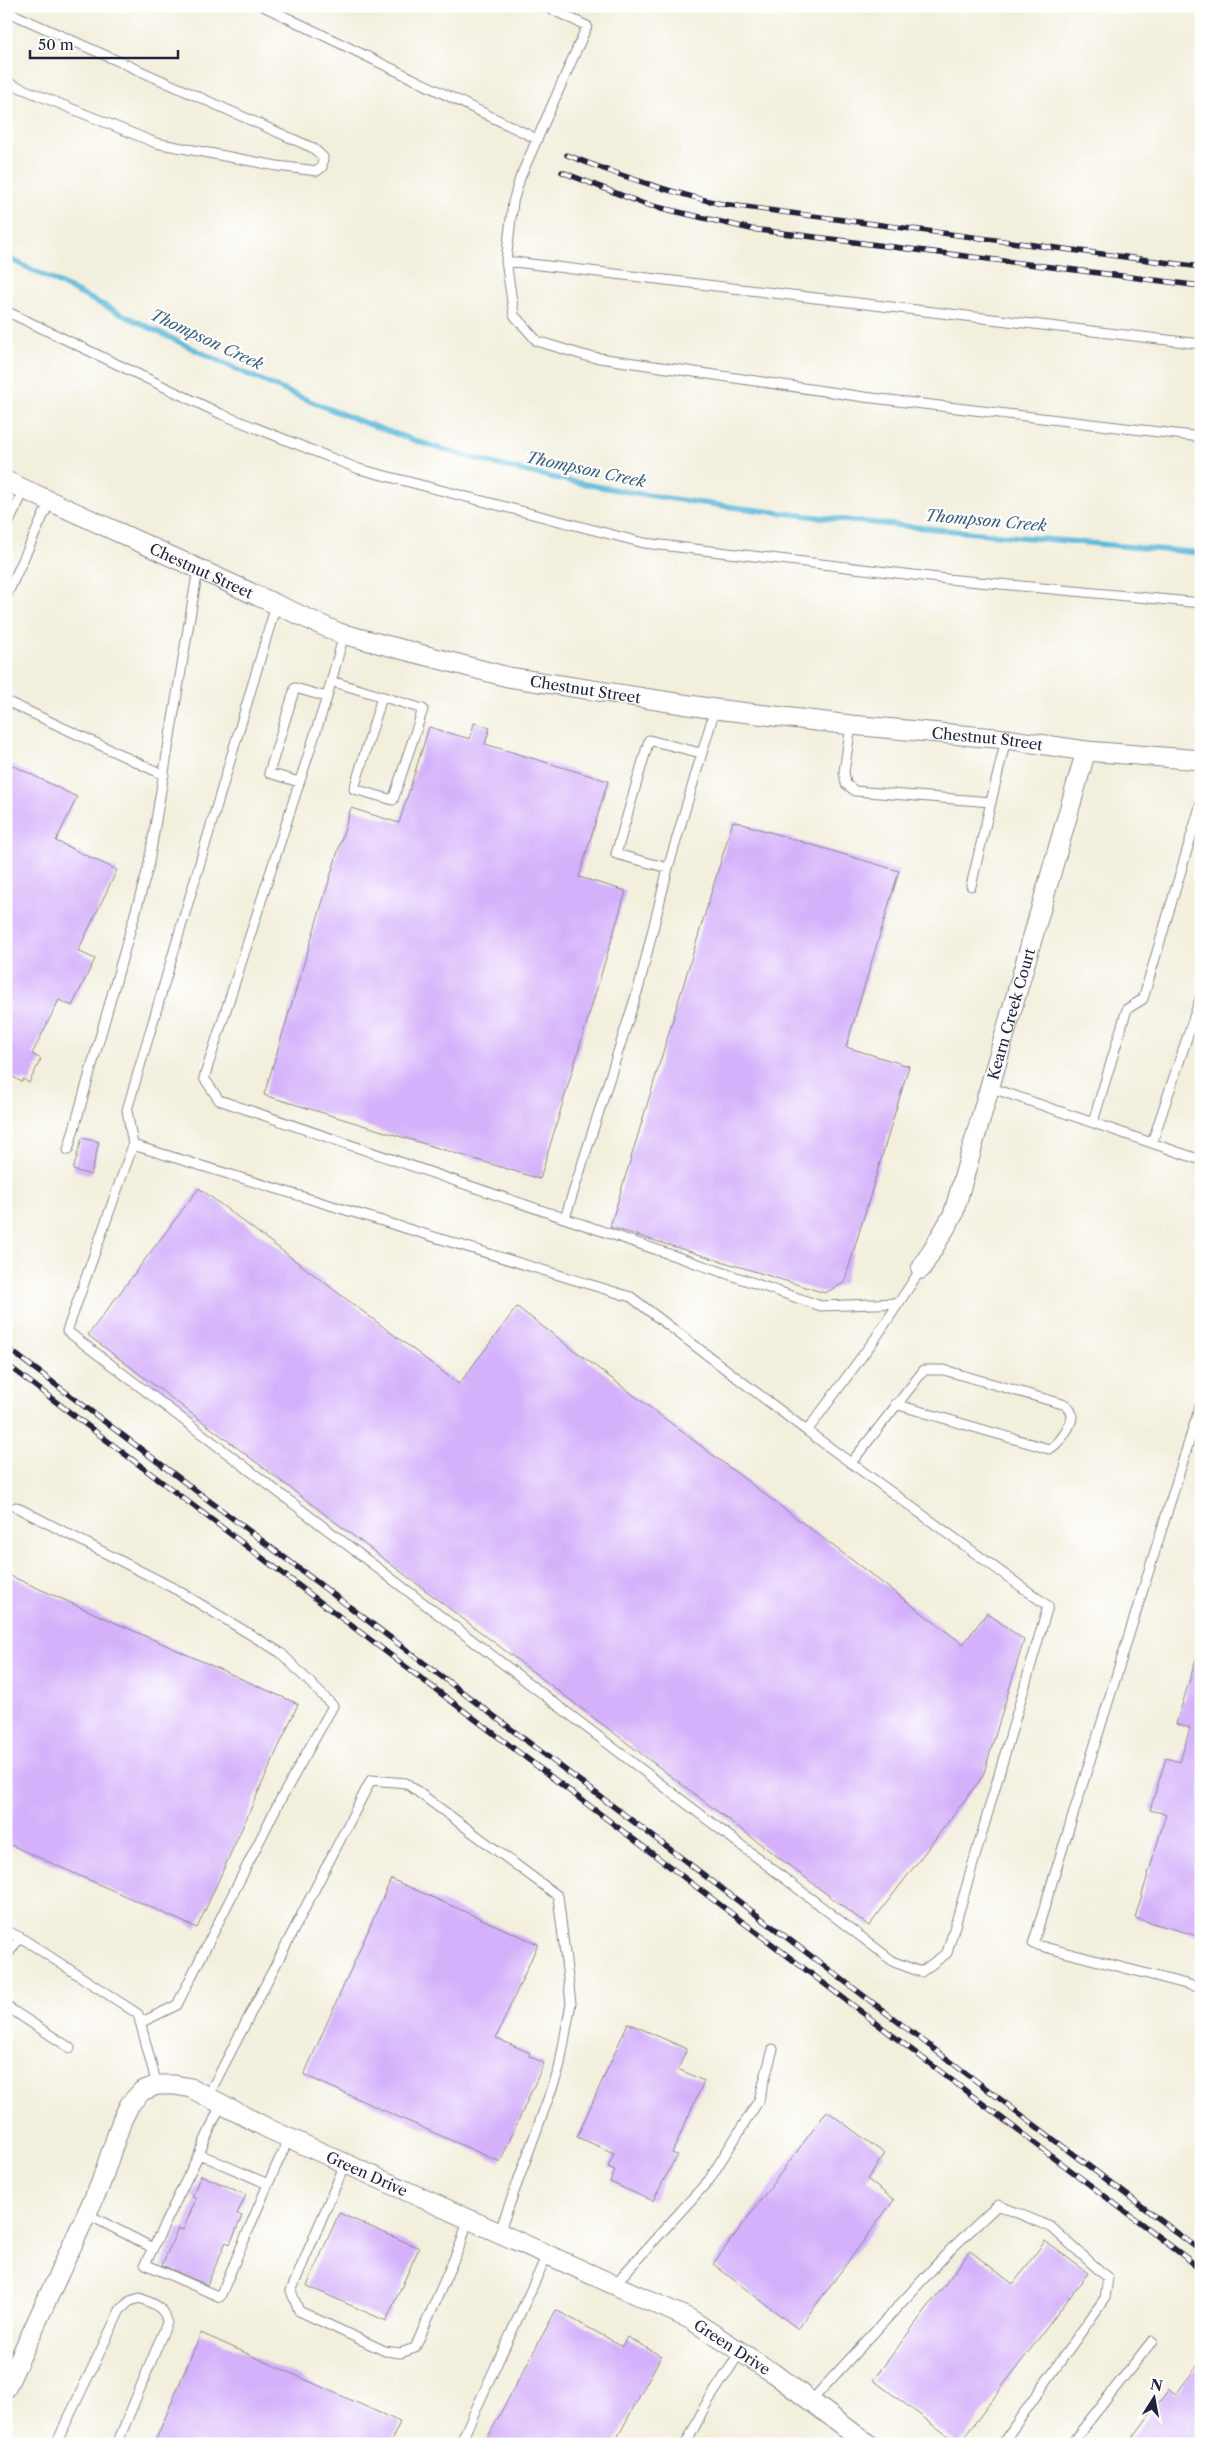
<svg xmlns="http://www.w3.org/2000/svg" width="1207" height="2450" font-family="'Libre Caslon Text',serif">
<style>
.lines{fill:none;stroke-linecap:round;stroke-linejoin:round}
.stream{stroke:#5bb8d9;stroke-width:5.5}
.building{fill:#d4b1fa}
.service-casing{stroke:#8a888c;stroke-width:11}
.minor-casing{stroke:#8a888c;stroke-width:21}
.service{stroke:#fff;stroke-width:9}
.minor{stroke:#fff;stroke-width:19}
.rail-casing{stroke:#22223b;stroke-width:5.5}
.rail{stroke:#fff;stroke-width:4;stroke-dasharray:11;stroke-linecap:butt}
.labels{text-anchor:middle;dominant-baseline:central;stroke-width:4.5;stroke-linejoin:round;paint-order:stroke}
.street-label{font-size:15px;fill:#22223b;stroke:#fff}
.water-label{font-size:16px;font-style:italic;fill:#395e7a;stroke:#fff}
</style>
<rect width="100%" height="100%" fill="#fff"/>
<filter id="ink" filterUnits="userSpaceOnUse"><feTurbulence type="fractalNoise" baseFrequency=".02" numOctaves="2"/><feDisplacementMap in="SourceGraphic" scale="10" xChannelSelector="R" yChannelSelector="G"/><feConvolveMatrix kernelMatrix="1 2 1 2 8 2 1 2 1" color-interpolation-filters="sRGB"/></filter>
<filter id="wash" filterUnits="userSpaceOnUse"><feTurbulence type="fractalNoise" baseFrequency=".0096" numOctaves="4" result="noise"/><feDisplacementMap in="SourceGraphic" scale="20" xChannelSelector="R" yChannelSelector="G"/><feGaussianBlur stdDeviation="1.12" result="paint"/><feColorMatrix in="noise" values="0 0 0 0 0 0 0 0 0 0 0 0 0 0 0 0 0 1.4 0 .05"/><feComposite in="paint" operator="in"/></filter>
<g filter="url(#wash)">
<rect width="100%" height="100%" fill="#f3efdd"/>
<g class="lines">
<path class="stream" d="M6 257C154 329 300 408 458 454 573 487 690 503 809 516 939 531 1070 541 1201 553"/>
</g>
<g id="blocks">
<path class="building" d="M474 723 490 728 485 744 608 781 579 877 626 891 540 1179 264 1095 351 808 399 823 429 727 470 739Z
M6 762 77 797 56 841 117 870 78 951 95 959 72 1006 59 1000 32 1054 41 1059 29 1083 23 1079 22 1082 6 1073Z
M733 821 899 871 846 1047 909 1066 844 1283 825 1293 610 1227Z
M82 1138 99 1142 91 1175 73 1170Z
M199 1188 459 1384 517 1307 963 1644 987 1613 1024 1640 983 1776 869 1926 88 1335Z
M6 1574 298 1704 197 1928 6 1843Z
M1197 1656H1201V1937L1135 1918 1166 1814 1150 1810 1166 1758 1180 1762 1190 1728 1176 1724Z
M391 1879 538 1944 496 2038 530 2053 529 2056 544 2063 500 2162 304 2075Z
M628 2023 687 2049 678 2069 704 2081 672 2153 677 2155 653 2201 610 2182 615 2170 608 2167 614 2153 577 2137Z
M827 2111 885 2154 867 2179 894 2200 798 2329 713 2264Z
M201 2175 246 2195 237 2214 242 2216 230 2244 226 2242 207 2285 162 2265 178 2228 183 2230 196 2199 192 2197Z
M339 2213 419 2248 386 2321 307 2286Z
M1045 2241 1088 2273 959 2444 873 2380 970 2251 1013 2284Z
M556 2310 622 2346 627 2337 661 2356 614 2444H484Z
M201 2333 400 2422 390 2444H154Z
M1201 2361V2444H1128L1169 2389 1176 2394Z"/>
</g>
</g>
<g filter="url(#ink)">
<use href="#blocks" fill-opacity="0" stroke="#8a888c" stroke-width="1"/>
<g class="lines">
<defs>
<path id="service" d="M263 6 537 139
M544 6 587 26 520 178 513 202 506 261 1201 344
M6 11 313 148 323 157 322 167 317 171 277 166 156 143 6 82
M506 261 514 315 537 341 586 356 864 397 1201 437
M6 311 221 414 359 469 644 543 947 579 1201 603
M6 528 25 489
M6 597 50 501
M276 605 127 1110 133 1145 631 1297 807 1431 877 1336 921 1269
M344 634 327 697 204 1078 219 1100 821 1306 899 1303
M331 681 423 709 393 800 354 789 382 697
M6 701 164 775
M851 725 844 772 846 784 855 791 991 802 1006 739
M299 782 269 773 295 688 327 697
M668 868 616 854 649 740 701 753
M971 886 991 802
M989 1087 1198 1159
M1093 1122 1127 1009 1143 999 1201 803
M1152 1143 1201 996
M133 1145 67 1331 894 1962 921 1972 947 1953 1048 1606 807 1431
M68 1150 148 868 198 569
M565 1218 639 986 668 868 715 709
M1201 1403 1033 1944 1201 1988
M851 1463 924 1370H944L1066 1405C1069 1408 1072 1411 1072 1416 1072 1426 1058 1445 1049 1449L895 1404
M16 1507 177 1590 281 1653 333 1706 278 1804 177 2005 140 2023
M6 1931 20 1937 138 2014 157 2085
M6 1957 20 1937
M6 2006 70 2048
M208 2096 371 1780 406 1783 558 1896 571 2003 559 2069 499 2233
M199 2154 221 2104
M345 2164 291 2291 299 2311 385 2351 400 2353 415 2348 461 2243 468 2219
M268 2184 289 2138
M87 2214 153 2248 199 2154 268 2184 220 2297 145 2264 153 2248
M614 2285 709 2180 759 2100 773 2049
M811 2401 951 2249 998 2205 1051 2227 1108 2278 1105 2298 1002 2444
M56 2444 120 2310 130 2301 140 2298C153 2304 166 2307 167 2323L117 2444
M460 2444 547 2255
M686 2444 705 2406 741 2351
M1071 2444 1152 2341"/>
<g id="minor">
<path id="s1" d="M6 481 339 633 508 677 715 709 851 725 1006 739 1086 751 1201 760"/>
<path id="s2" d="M921 1269 953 1215 1086 751"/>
<path id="s3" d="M6 2388 100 2185 122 2120 130 2104 142 2091 157 2085H175L191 2088 269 2129 690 2319 773 2373 868 2444"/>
</g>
</defs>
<use href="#service" class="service-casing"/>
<use href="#minor" class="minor-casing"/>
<use href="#service" class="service"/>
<use href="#minor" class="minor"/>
<defs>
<path id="rail" d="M567 155C618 175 668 192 722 204L1201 267
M562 172 644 204 751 229 1201 286
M6 1347 1201 2251
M6 1364 1201 2269"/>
</defs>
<use href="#rail" class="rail-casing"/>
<use href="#rail" class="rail"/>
</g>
</g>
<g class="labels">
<g class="street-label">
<text stroke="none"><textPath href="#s1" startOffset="215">Chestnut Street</textPath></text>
<text stroke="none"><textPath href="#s1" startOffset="619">Chestnut Street</textPath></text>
<text stroke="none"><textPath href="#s1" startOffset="1024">Chestnut Street</textPath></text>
<text stroke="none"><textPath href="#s2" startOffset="272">Kearn Creek Court</textPath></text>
<text stroke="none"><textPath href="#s3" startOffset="574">Green Drive</textPath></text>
<text stroke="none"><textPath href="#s3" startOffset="979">Green Drive</textPath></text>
</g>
<g class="water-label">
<text transform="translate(207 339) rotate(25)">Thompson Creek</text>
<text transform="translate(586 469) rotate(12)">Thompson Creek</text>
<text transform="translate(986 520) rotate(5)">Thompson Creek</text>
</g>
</g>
<rect width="1207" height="2450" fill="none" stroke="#fff" stroke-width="25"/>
<g transform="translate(1154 2398) rotate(11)" stroke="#ffffff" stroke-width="4" paint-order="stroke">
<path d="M0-4L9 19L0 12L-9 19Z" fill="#22223b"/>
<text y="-8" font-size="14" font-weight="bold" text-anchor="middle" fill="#22223b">N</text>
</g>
<path d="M30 50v8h148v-8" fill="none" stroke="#22223b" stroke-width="2.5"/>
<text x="38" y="50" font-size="15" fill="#22223b" stroke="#ffffff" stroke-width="4" paint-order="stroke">50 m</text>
</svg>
